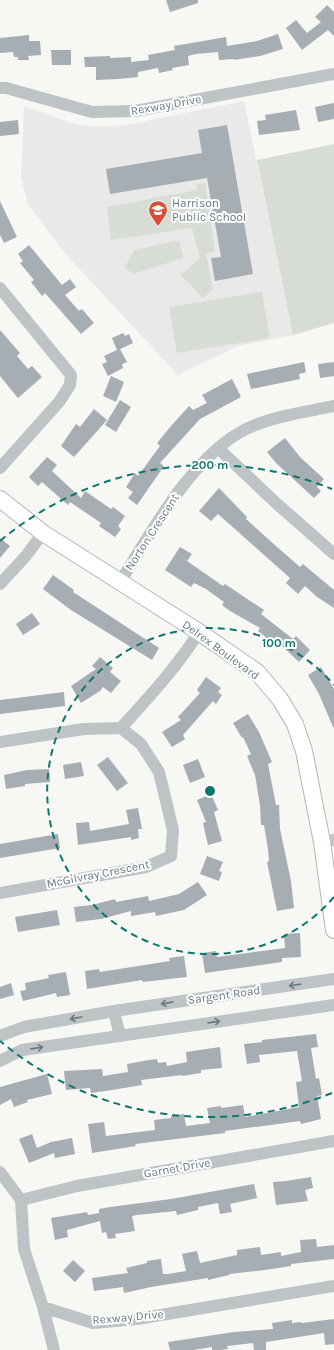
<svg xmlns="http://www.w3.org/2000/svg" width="334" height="1350" font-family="Karla,sans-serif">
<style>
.built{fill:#e8e9e8}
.green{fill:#d7dcd4}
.building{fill:#a6aeb3}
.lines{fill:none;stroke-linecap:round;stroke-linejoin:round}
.secondary-casing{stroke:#b1b7bb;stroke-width:18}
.street{stroke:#bec3c6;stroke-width:12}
.secondary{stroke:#fff;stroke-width:16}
.oneway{stroke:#687983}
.ring{fill:none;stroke:#0f766e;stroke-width:2;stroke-dasharray:7 5}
.labels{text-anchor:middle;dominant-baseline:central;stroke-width:4;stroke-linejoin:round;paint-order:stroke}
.street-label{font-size:12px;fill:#687983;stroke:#fff}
.poi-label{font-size:12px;fill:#687983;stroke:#fff;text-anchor:start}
.centre{fill:#0f766e;stroke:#fff;stroke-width:2}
.ring-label{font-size:12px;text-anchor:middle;font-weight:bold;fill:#0f766e;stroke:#fff;stroke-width:4;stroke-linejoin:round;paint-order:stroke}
</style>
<rect width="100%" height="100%" fill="#f7f7f4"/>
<path class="built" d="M244 101 293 335 238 346 178 375 62 250 28 204 21 178 24 106 77 125 102 127 127 125Z"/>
<path class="green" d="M334 144V323L293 335 257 160Z
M205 183 215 251 206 254 213 289 203 298 181 275 200 258 192 228 111 240 107 207 197 190V184Z
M175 241 180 242 183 258 133 274 125 267 134 250Z
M262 292 270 338 177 353 169 307Z"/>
<path class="building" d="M166 0H198V3L170 12Z
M327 5 334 12V36L328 30 302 50 286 28 296 20 307 33 321 22 315 17Z
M278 34 283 49 260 56 234 60V59L219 60 218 52 196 54 188 56 189 65 172 68 173 70 159 73 158 68 138 72V77L118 79 96 80V67H85L84 57 110 56V58L131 57V62L149 60 148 55 175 50 174 46 226 37 227 46 257 41Z
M29 35V41H40L41 55 28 56 29 60H18V57H14L13 52 0 53V38Z
M51 50H71V65H52Z
M334 103V119L318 122 315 107Z
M296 110 300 130 259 135 257 121 266 120 265 115Z
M18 120 19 134 0 136V122Z
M227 125 253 274 215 281 211 258 221 257 207 178 110 194 106 169 202 153 198 130Z
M0 201 17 237 4 243 0 235Z
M29 245 62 285 70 279 76 287 65 295 79 311 82 309 94 323 81 334 45 293 42 296 31 282 34 280 20 263 23 261 18 254Z
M0 330 20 353 17 356 28 369 32 366 42 377 18 398 0 376Z
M123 333 125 336 129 334 133 343 120 349 127 362 122 364 123 368 108 376 102 364 107 362 104 356 117 350 112 338Z
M304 362 306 372 299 374 300 379 251 389 247 374Z
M334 362V376L320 378 318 364Z
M111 376 124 382 116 402 103 396Z
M232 379 241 397 200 419 160 463 164 466 137 505 128 498 133 492 126 487 135 473 138 476 160 446 157 443 171 426 189 406 193 410 207 403 202 395Z
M120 400 131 407 116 432 105 425Z
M94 409 107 420 74 457 61 446 76 424 80 427Z
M285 438 300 457 324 479 317 487 321 491 314 498 276 463 267 452Z
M47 457 57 465 52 471 81 498 85 491 111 509 113 507 125 516 118 526 121 529 115 537 99 526 101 523 70 502 68 505 42 482 38 486 29 477Z
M219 488 247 517 246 519 277 547 300 567 303 564 334 590V608L317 597 305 586 298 594 286 583 290 578 218 514 211 521 199 511Z
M0 538 10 546 0 558Z
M180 547 192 554 187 561 223 586 225 584 264 610 261 614 293 639 296 636 310 650 299 662 281 645 279 647 258 631 260 628 230 611 222 605 224 602 206 589 194 583 191 587 165 570Z
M53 575 74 590 73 592 159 648 152 660 71 610 43 589Z
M32 613 40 624 23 635 16 624Z
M100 657 113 668 110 672 121 681 111 693 103 687 100 691 81 703 71 686 96 669 92 666Z
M321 667 334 689V729L319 694 308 675Z
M206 677 221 688 218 692 222 695 216 704 213 701 183 735 185 739 172 747 162 732 181 720 178 717 200 693 197 690Z
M64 692 65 706 0 714V700Z
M248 714 259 732 272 762 268 764 276 805H279L280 829 291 881 294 908 277 911 267 862 269 861 268 849 264 825H261L260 805 255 775 247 756 251 754 243 737 242 738 233 723Z
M108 757 128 783 117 791 97 765Z
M198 759 205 777 190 783 183 765Z
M81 762 84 776 65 779 63 765Z
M49 769 50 782 25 784V786L6 789 4 775 27 770Z
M211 794 218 810 214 812 222 841 208 845 203 823 206 822 197 800Z
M138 808 142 829H138L139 838 131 840V837L78 845 76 823 89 822 90 831 129 824 126 810Z
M58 834 60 848 0 858V844Z
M207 856 223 862 219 871 222 872 219 881 200 874Z
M198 882 207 895 184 910 156 916 155 912 131 916V911L101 919 76 922 74 907 92 905 115 899 116 902 148 896 149 901 179 894Z
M57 910 60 925 18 932 15 917Z
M300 933 301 957 282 958V962L205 973 202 953 216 951 217 957 285 948 284 934Z
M184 956 187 977 143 982 142 980 87 989 85 971 99 969 100 972 170 961 169 958Z
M66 972 70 995 57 997 56 993 23 1001 20 991 26 990 25 983 49 978 48 975Z
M11 983 14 995 0 999V987Z
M316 1034 318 1047 311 1048 316 1079 319 1078 322 1095 317 1096 321 1119 301 1124 300 1121 225 1131V1133L135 1144 136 1146 92 1153 88 1124 104 1122 106 1136 155 1130 154 1120 171 1118V1116L184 1114 186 1126 210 1123 207 1108 221 1106V1108L243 1105 245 1117 299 1107 296 1082 302 1081 297 1051 259 1055 260 1062 247 1064 244 1044 262 1042V1040Z
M220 1047 222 1068 201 1070V1073L182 1076V1075L141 1080 142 1085 112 1090 91 1093 90 1088 66 1090 64 1071 102 1069 103 1076 128 1072 127 1064 149 1060 157 1059 158 1063 166 1062 167 1066 187 1062 186 1052Z
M47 1074 52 1094 27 1100 28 1102 14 1107 11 1099 0 1105V1087Z
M32 1134 37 1148 51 1142 72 1138 75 1154 55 1158 54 1153 29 1163 19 1139Z
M311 1177 313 1188 305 1190 308 1201 276 1205 273 1182 286 1181Z
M254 1184 257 1198 230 1204 232 1212 220 1214 218 1203 198 1207V1210L177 1215 176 1211 137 1215 132 1216 135 1231 115 1234 116 1238 108 1239 106 1232 102 1233 100 1221 67 1230 68 1237 55 1240 51 1218 87 1212 88 1215 99 1213V1209L110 1207 171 1199Z
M316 1239 317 1247 334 1245V1259L291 1264V1266L265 1270 229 1274V1275L208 1280V1278L151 1287 124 1293 123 1287 94 1291 92 1278 128 1273 126 1268 147 1263V1261L161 1259 163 1274H168L186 1271 182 1254 197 1251 200 1263 237 1255V1250L260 1247 261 1255 281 1252V1256L301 1252 300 1240Z
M73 1260 85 1271 75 1282 63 1271Z
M334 1319V1344L325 1345 324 1333 266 1342V1350H254L253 1343 227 1346 228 1349 220 1350H212V1347L193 1350H170L168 1342 234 1332 273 1329 272 1323 292 1320V1323L301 1322 302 1323Z"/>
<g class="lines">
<defs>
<path id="secondary" d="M0 499 43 533 199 632 257 672 280 699 295 724 304 751 322 842 334 930"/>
</defs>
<use href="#secondary" class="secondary-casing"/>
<path class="street" d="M0 88H6L92 112 135 111 334 74
M0 288 71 375 70 385 59 402 0 468
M218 448 276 503 334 554
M120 582C151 533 192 456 246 429 273 416 305 412 334 406
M0 584 25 557 43 533
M121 728C149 697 177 667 199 632
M0 742 84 729 121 728 141 744 159 772 173 830 171 856 146 867 0 893
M322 842 334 840
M114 1011 120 1036
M0 1036 24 1027 114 1011 334 979
M0 1061 22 1050 334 1005
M0 1172 21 1200 24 1249 43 1307 54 1350
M21 1200 77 1186 334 1141
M43 1307 93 1323 137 1319 334 1286"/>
<use href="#secondary" class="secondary"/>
</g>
<defs><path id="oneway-shaft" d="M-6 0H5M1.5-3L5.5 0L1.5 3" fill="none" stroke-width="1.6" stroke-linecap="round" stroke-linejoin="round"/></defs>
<g class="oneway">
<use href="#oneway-shaft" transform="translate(295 985) rotate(172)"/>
<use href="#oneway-shaft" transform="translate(167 1003) rotate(172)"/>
<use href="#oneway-shaft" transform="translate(76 1018) rotate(170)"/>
<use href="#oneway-shaft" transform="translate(214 1022) rotate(-8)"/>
<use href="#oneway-shaft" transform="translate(37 1048) rotate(-8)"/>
</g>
<g class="ring">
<path d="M334 897A163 163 0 1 1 334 685"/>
<path d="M332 1093A326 326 0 0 1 0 1041M0 541A326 326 0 0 1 332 489"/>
</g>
<defs>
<symbol id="school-pin" viewBox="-11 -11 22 30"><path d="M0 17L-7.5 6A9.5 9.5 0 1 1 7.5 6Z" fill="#d64f36" stroke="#fff"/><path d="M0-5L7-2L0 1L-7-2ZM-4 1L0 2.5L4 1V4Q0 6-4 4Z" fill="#fff"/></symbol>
</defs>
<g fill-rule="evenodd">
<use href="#school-pin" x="147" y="199" width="22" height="30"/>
</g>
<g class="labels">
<g class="street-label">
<text transform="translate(166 105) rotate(-10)">Rexway Drive</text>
<text transform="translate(152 532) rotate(-57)">Norton Crescent</text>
<text transform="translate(221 650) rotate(36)">Delrex Boulevard</text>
<text transform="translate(98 874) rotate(-11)">McGilvray Crescent</text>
<text transform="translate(224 995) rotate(-8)">Sargent Road</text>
<text transform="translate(177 1168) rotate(-10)">Garnet Drive</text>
<text transform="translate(128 1317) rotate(-5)">Rexway Drive</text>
</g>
<g class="poi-label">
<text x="172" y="203">Harrison<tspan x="172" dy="14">Public School</tspan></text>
</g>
</g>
<circle cx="210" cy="791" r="6" class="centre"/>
<g class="ring-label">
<text x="210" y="469">200 m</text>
<text x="279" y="647">100 m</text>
</g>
</svg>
